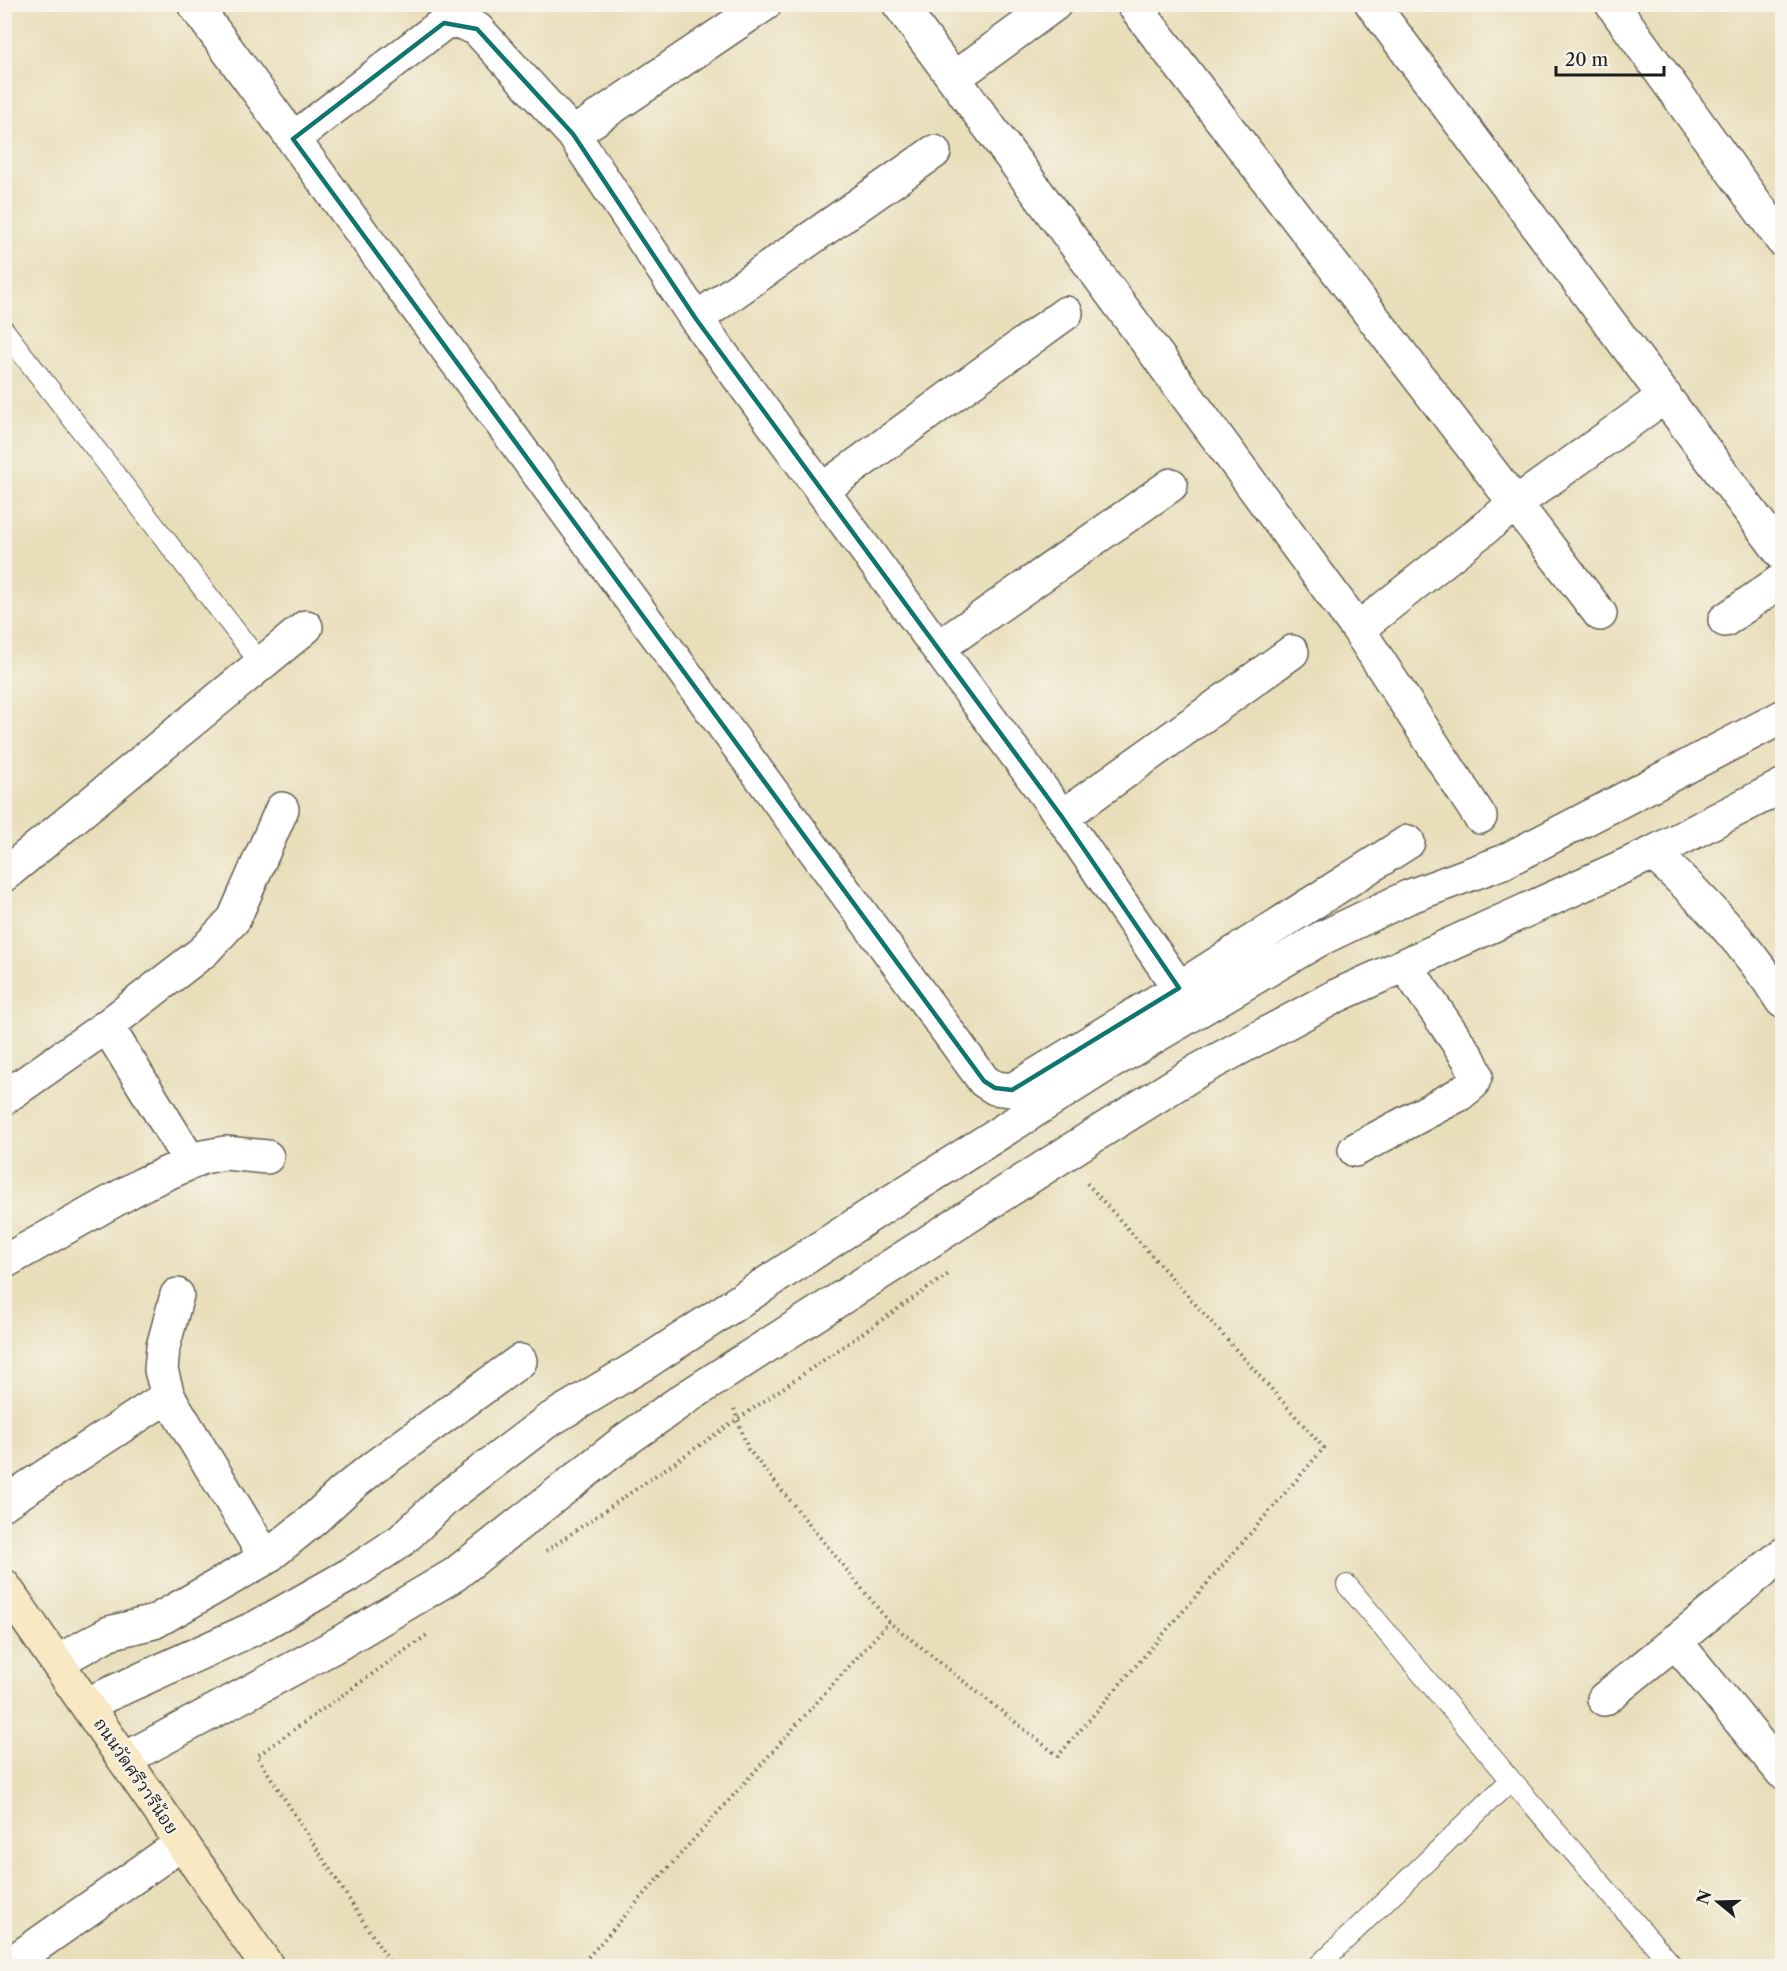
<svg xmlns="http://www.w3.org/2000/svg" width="1787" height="1971" font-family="'Libre Caslon Text','Noto Serif Thai',serif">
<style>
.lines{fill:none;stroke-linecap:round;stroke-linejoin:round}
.lane-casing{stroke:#646053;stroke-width:22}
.street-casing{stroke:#646053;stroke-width:36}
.secondary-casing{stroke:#646053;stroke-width:36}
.path{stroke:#646053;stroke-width:4;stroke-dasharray:1.5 4.5;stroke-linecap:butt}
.lane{stroke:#fff;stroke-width:20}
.street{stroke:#fff;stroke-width:33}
.secondary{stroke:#f8e8c3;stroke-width:33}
.marked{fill:none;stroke:#0f766e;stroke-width:4.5;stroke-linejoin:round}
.labels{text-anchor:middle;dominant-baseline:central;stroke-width:4.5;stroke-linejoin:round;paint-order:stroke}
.street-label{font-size:18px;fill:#1c1c1c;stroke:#f7f3e8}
</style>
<rect width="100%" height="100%" fill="#f7f3e8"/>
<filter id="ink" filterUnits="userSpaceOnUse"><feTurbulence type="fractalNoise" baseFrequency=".0167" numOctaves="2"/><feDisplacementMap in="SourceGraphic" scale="12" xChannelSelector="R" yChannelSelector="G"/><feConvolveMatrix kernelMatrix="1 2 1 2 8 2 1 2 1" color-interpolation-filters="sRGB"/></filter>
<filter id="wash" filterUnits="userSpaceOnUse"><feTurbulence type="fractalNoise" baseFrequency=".008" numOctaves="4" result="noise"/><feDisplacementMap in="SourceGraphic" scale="24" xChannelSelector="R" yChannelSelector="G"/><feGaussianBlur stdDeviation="1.35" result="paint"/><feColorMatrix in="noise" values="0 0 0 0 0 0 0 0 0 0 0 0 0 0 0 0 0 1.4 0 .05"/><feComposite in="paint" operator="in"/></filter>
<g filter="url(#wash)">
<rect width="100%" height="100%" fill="#e9deba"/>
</g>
<g filter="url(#ink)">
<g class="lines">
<defs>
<path id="lane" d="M4 330 261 664
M1347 1585 1511 1780 1673 1966
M1318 1966 1511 1780"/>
<path id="street" d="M194 4 984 1081 995 1088 1012 1090 1179 988 1408 842
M899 4 1358 629 1480 817
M1133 4 1600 614
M1372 4 1782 554
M1612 4 1782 240
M954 78 1055 4
M573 134 765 4
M293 139 444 23 457 21 477 29 573 134 696 319 1062 817 1179 988
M696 319 934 152
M822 490 1066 313
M1725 620 1782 580
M1358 629 1515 504 1665 396
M938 648 1171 485
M1062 817 1292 652
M1653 853 1782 786
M4 875 306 627
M107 1026 191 1163
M4 1098 107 1026 204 951 234 919 282 809
M1355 1150 1460 1094 1472 1084 1476 1074 1469 1059 1405 965
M4 1262 143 1184 203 1157 225 1153 267 1157
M177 1295 163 1347 161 1370 168 1396 266 1558
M4 1503 168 1396
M1675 1641 1782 1772
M57 1662 109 1633 154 1622 266 1558 313 1520 343 1492 374 1467 520 1361
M1604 1699 1782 1555
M87 1704 257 1627 351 1574 402 1540 445 1499 546 1422 648 1361 889 1203 1103 1067 1320 939 1408 897 1503 862 1782 717
M125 1759 331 1648 454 1575 627 1439 681 1401 1098 1133 1199 1070 1336 996 1653 853C1702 898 1747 945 1782 1001
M7 1966 181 1844"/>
<path id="secondary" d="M4 1586 267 1966"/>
</defs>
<use href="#lane" class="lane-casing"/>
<use href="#street" class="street-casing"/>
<use href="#secondary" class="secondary-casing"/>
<path class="path" d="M734 1409 748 1449 889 1622 1058 1756 1324 1448 1085 1181
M546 1551 950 1273
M392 1966 257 1756 427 1635
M580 1966 889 1622"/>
<use href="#lane" class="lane"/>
<use href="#street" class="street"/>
<use href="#secondary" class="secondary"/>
</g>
</g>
<path class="marked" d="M444 23 477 29 573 134 696 319 1062 817 1179 988 1012 1090 995 1088 984 1081 293 139Z"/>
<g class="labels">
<g class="street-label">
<text transform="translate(136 1776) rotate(56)">ถนนวัดศรีวารีน้อย</text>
</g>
</g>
<rect width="1787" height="1971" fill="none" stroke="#f7f3e8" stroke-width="24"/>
<g transform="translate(1718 1902) rotate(289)" stroke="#f7f3e8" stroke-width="4.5" paint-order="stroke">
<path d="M0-4.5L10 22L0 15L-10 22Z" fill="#1c1c1c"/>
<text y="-9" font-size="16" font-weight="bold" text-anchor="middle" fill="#1c1c1c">N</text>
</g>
<path d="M1556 66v9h108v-9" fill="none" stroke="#1c1c1c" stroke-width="3"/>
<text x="1565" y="66" font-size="18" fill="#1c1c1c" stroke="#f7f3e8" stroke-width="4.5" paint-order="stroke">20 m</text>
</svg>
